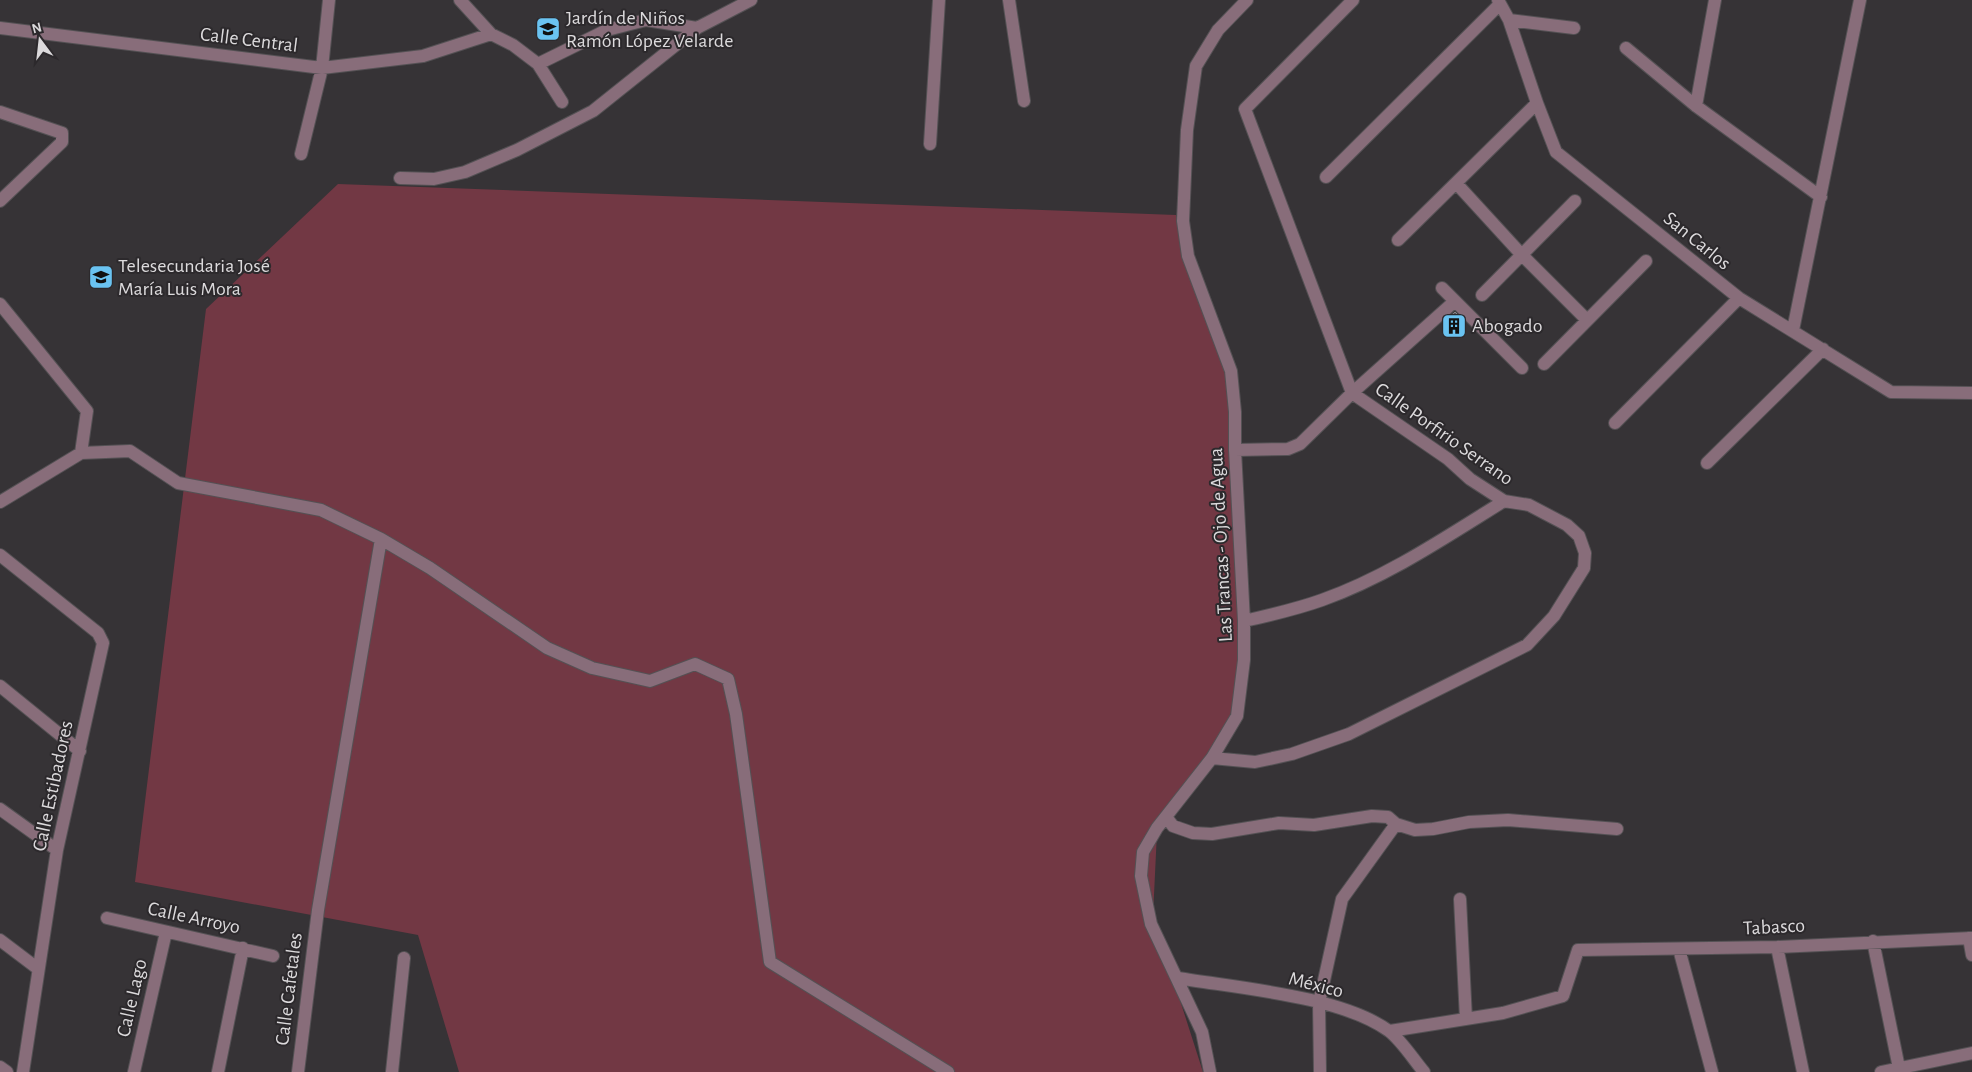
<svg xmlns="http://www.w3.org/2000/svg" width="1972" height="1072" font-family="'Alegreya Sans',sans-serif">
<style>
.green{fill:#723844}
.building{fill:#575559;stroke:#8a878c}
.lines{fill:none;stroke-linecap:round;stroke-linejoin:round}
.minor-casing{stroke:#545154;stroke-width:14}
.minor{stroke:#886d7a;stroke-width:12}
.labels{text-anchor:middle;dominant-baseline:central;stroke-width:4;stroke-linejoin:round;paint-order:stroke}
.poi-label{font-size:20px;fill:#dcdadc;stroke:#2c292c;text-anchor:start}
.street-label{font-size:20px;fill:#dcdadc;stroke:#2c292c}
</style>
<rect width="100%" height="100%" fill="#363336"/>
<path class="green" d="M338 184 1176 215 1239 388 1238 707 1157 832 1153 916 1203 1072H459L418 935 135 882 206 309Z"/>
<path class="building" d="M1455 312 1465 322 1454 335 1443 323Z"/>
<g class="lines">
<defs>
<path id="minor" d="M460 0 491 34 513 45 538 64 607 30 646 20 697 28
M1009 0 1024 101
M1498 0 1509 20 1537 103 1556 152 1739 298 1891 392 1972 393
M1509 20 1574 28
M0 28 322 68 423 56 491 34
M1626 48 1696 106 1821 197
M538 64 562 102
M1696 106 1715 0
M0 112 62 133V142L0 201
M930 144 939 0
M301 154 322 68 329 0
M1326 177 1500 4
M400 178 434 179 465 172 517 150 593 111 697 28 751 0
M1456 183 1521 254 1587 320
M1398 240 1537 103
M1442 288 1522 368
M1482 295 1575 201
M0 304 87 411 81 453 0 502
M1793 330 1860 0
M1544 364 1646 261
M1615 423 1739 298
M1235 450 1288 449 1300 444 1352 393 1455 301
M81 453 130 451 178 483 321 510 381 539 430 568 547 648 592 668 650 681 695 664 728 679 736 714 770 962 948 1072
M1707 463 1823 349
M0 555 98 633 103 643 57 850 23 1072
M1244 621C1271 615 1297 609 1322 600 1387 577 1446 537 1504 501
M0 686 80 751
M1212 758 1255 762 1292 754 1349 734 1527 645 1554 616 1584 568 1585 553 1579 536 1567 525 1529 505 1504 501 1470 479 1448 459 1352 393 1245 109 1353 0
M0 809 57 850
M1166 817 1173 826 1193 833 1212 834 1279 823 1314 825 1372 816 1388 817 1396 824 1415 830 1433 829 1469 822 1508 820 1617 829
M1460 899 1466 1019
M107 918 273 956
M1969 938 1972 955
M0 940 37 968
M1873 941 1899 1068
M1777 947 1803 1072
M1679 949 1712 1072
M1178 978C1237 988 1341 996 1389 1031 1402 1041 1413 1059 1424 1072
M1390 1031 1503 1013 1563 996 1578 950 1777 947 1972 938
M0 1067 7 1072
M134 1072 166 932
M218 1072 243 948
M298 1072 318 910 381 539
M392 1072 404 958
M1210 1072 1202 1032 1151 924 1141 876 1143 852 1157 828 1212 758 1237 716 1244 660V621L1235 450V412L1231 371 1188 256 1183 221 1187 130 1196 66 1218 30 1247 0
M1320 1072 1319 1003 1342 899 1396 824
M1881 1072 1972 1053"/>
</defs>
<use href="#minor" class="minor-casing"/>
<use href="#minor" class="minor"/>
</g>
<defs>
<symbol id="school-square" viewBox="-11 -11 22 22"><rect x="-9" y="-9" width="18" height="18" rx="4" fill="#6ac3f1" stroke="#2c292c"/><path d="M0-5L7-2L0 1L-7-2ZM-4 1L0 2.5L4 1V4Q0 6-4 4Z" fill="#111"/></symbol>
<symbol id="building-square" viewBox="-11 -11 22 22"><rect x="-9" y="-9" width="18" height="18" rx="4" fill="#6ac3f1" stroke="#2c292c"/><path d="M-4-6H4V6H1V3H-1V6H-4ZM-2.5-4.3h1.7v1.8h-1.7ZM.8-4.3h1.7v1.8H.8ZM-2.5-1h1.7V.8h-1.7ZM.8-1h1.7V.8H.8Z" fill="#111"/></symbol>
</defs>
<g fill-rule="evenodd">
<use href="#school-square" x="534" y="15" width="28" height="28"/>
<use href="#school-square" x="87" y="263" width="28" height="28"/>
<use href="#building-square" x="1440" y="312" width="28" height="28"/>
</g>
<g class="labels">
<g class="poi-label">
<text x="566" y="18">Jardín de Niños<tspan x="566" dy="23">Ramón López Velarde</tspan></text>
<text x="118" y="266">Telesecundaria José<tspan x="118" dy="23">María Luis Mora</tspan></text>
<text x="1472" y="326">Abogado</text>
</g>
<g class="street-label">
<text transform="translate(249 40) rotate(7)">Calle Central</text>
<text transform="translate(1697 241) rotate(39)">San Carlos</text>
<text transform="translate(1444 434) rotate(35)">Calle Porfirio Serrano</text>
<text transform="translate(1221 545) rotate(-93)">Las Trancas - Ojo de Agua</text>
<text transform="translate(53 786) rotate(-78)">Calle Estibadores</text>
<text transform="translate(194 918) rotate(12)">Calle Arroyo</text>
<text transform="translate(1774 927) rotate(-3)">Tabasco</text>
<text transform="translate(1316 985) rotate(14)">México</text>
<text transform="translate(289 989) rotate(-83)">Calle Cafetales</text>
<text transform="translate(132 998) rotate(-77)">Calle Lago</text>
</g>
</g>
<g transform="translate(40 40) rotate(345)" stroke="#2c292c" stroke-width="4" paint-order="stroke">
<path d="M0-4L9 19L0 12L-9 19Z" fill="#dcdadc"/>
<text y="-8" font-size="14" font-weight="bold" text-anchor="middle" fill="#dcdadc">N</text>
</g>
</svg>
